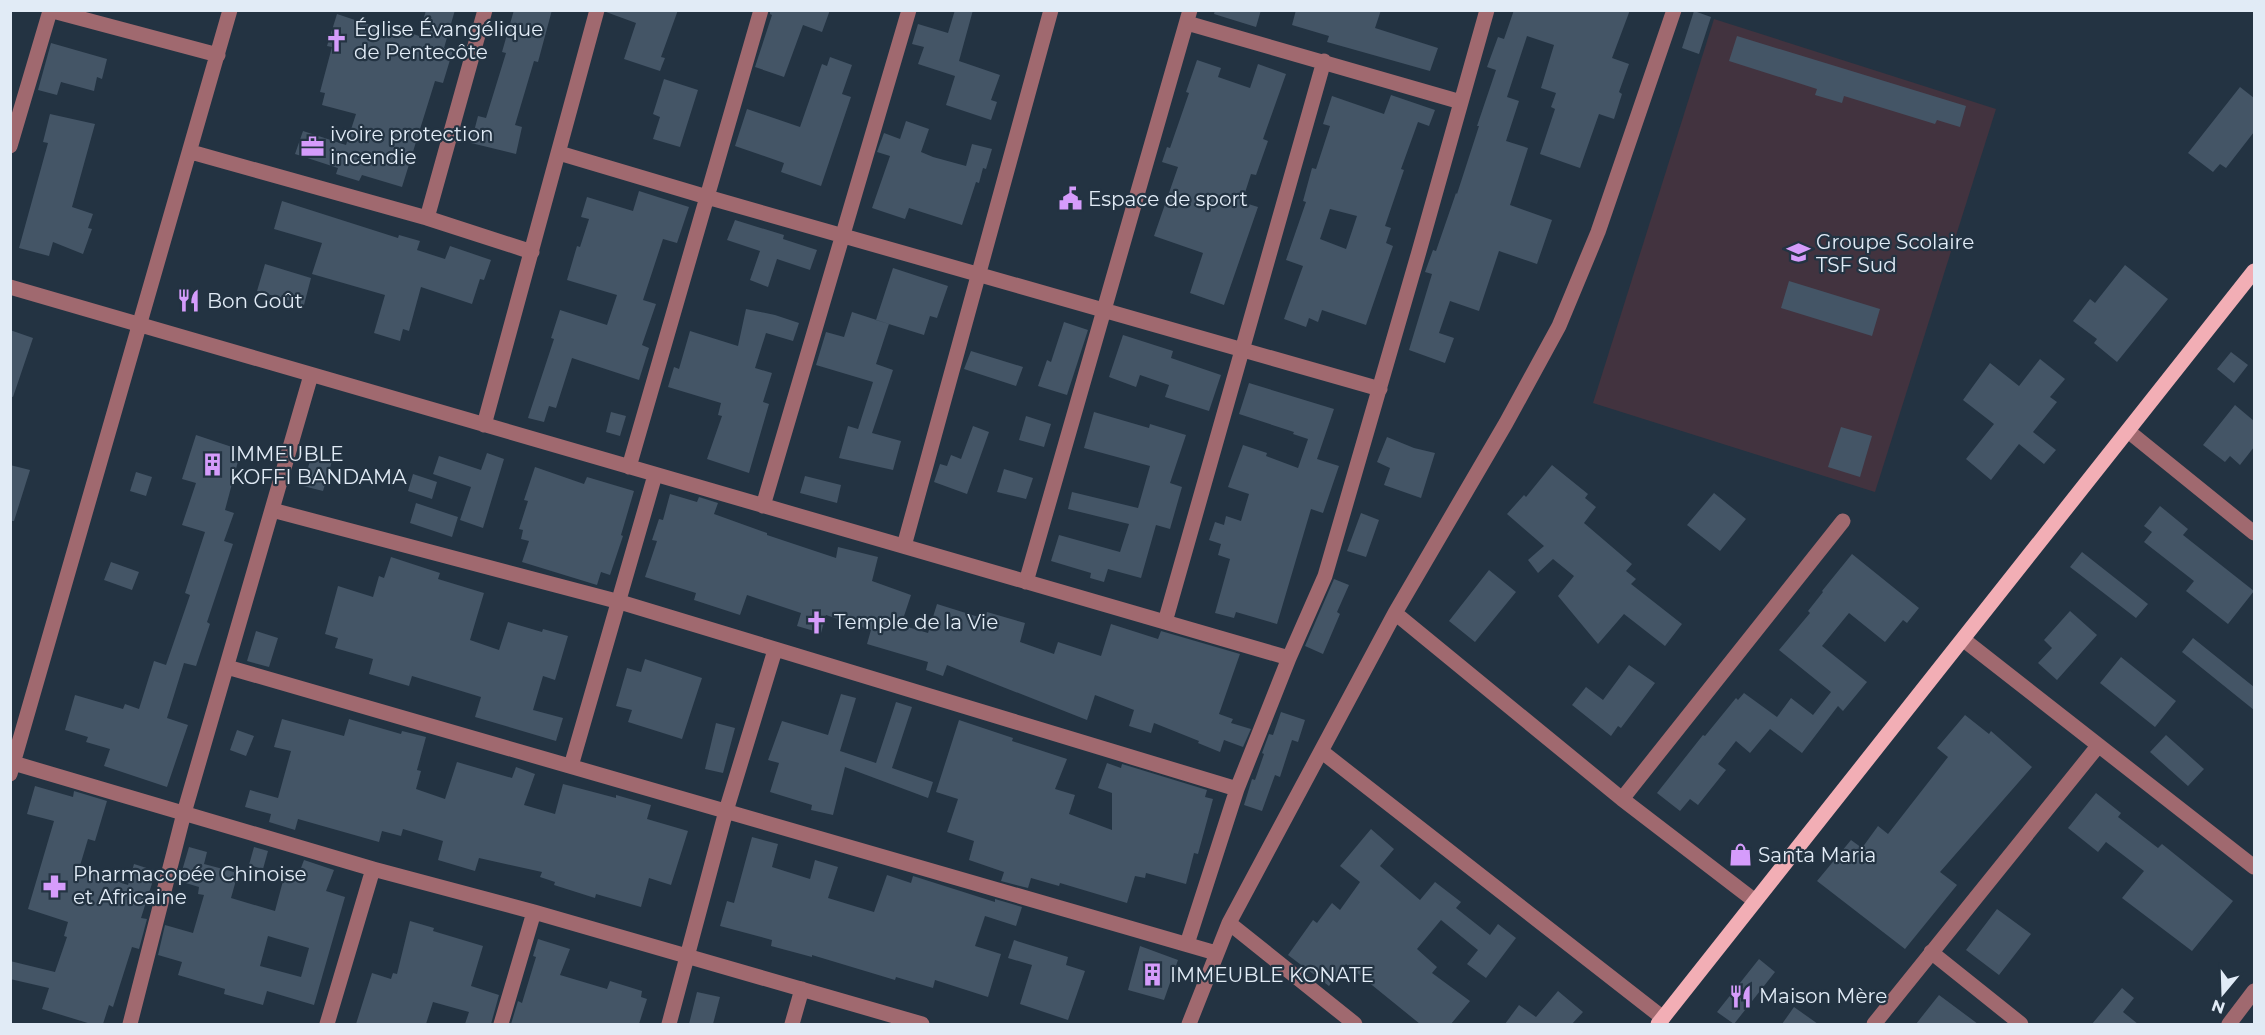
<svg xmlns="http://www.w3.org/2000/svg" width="2265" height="1035" font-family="Montserrat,sans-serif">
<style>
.education{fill:#42333f}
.building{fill:#456;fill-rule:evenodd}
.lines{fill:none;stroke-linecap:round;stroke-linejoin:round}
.minor{stroke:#a0696f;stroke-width:15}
.major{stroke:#f2aeb5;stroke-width:15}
.labels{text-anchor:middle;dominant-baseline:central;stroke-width:4.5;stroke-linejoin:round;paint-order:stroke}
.poi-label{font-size:20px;fill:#e1ebf6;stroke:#233342;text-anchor:start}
</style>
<rect width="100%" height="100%" fill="#233342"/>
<path class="education" d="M1714 19 1996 109 1875 492 1593 403Z"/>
<path class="building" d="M426 10H455L444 48 453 50 443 83 435 81 402 187 362 175 359 181 336 174 338 168 295 154 303 131 346 145 356 114 322 105 325 93 320 92 332 47 327 46 337 14 394 33 396 28 419 36Z
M514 10H552L538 62 534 61 515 125 522 127 516 154 471 143 478 116 486 118 506 53 502 52Z
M606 10H678L661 57 665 58 660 71 624 59 636 23 606 12Z
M770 10H830L822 32 803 25 784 77 755 67 772 15 770 14Z
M955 10H973L959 61 1000 75 991 100 997 102 991 120 946 105 955 76 918 64 924 47 912 44 918 24 948 33Z
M1215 10H1261L1256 27 1214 14Z
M1296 10H1381L1375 28 1438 48 1430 71 1327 42 1329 36 1292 25Z
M1514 10H1630L1612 58 1629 64 1619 92 1622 94 1614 119 1599 114 1580 168 1540 154 1555 109 1551 107 1556 93 1541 88 1554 45 1527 36 1507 97 1519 101 1506 141 1528 148 1510 205 1552 220 1537 264 1499 251 1479 311 1450 301 1439 333 1454 338 1445 363 1409 350 1432 274 1425 272 1433 250 1436 251 1456 193 1457 194 1479 126H1477L1496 70 1487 67 1498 37 1504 39Z
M1694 11 1711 17 1699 54 1682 48Z
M1737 36 1966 106 1960 127 1937 120 1935 124 1844 96 1842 103 1815 95 1817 89 1729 61Z
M51 43 107 59 102 79 97 77 94 91 61 82 57 95 38 90Z
M830 57 852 65 842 94 851 97 821 186 781 172 784 163 735 146 747 109 800 127 822 64 827 66Z
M1197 60 1221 68 1218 77 1250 88 1258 64 1286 74 1263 139 1268 141 1256 175 1251 174 1242 202 1258 207 1224 305 1190 293 1203 253 1154 236 1178 167 1162 162 1167 147 1170 148 1189 93 1186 92Z
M664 79 698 90 680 147 653 139 660 117 653 114Z
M2240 87 2254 98V132L2226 168 2220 164 2213 172 2188 153Z
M1391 95 1435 110 1429 126 1418 122 1401 169 1404 170 1385 226 1391 228 1386 243 1393 246 1366 325 1322 310 1318 322 1309 318 1306 327 1284 319 1303 266 1286 260 1306 202 1303 201 1312 168 1316 169 1330 126 1323 124 1332 96 1384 114ZM1330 209 1357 216 1346 249 1320 239Z
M50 114 95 124 72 207 93 214 88 228 92 229 83 254 53 242 49 256 19 248 48 143 43 142Z
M906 121 929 129 921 152 933 157 966 166 972 144 992 149 986 169 983 168 979 183 976 182 962 225 909 208 905 219 872 208 890 156 877 152 884 133 900 139Z
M639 191 689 207 677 243 663 239 643 300 656 304 642 345 649 348 639 380 572 358 556 408 549 406 544 422 528 418 554 339 551 338 560 310 607 325 617 295 567 280 577 246 580 247 589 219 581 217 587 197 633 211Z
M282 201 398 238 399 235 420 241 417 250 445 259 450 246 491 260 484 280 480 279 472 304 421 287 409 331 403 329 400 341 374 333 385 295 312 274 322 243 274 229Z
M735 220 784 235 783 239 817 250 810 270 777 259 768 287 750 280 760 251 727 240Z
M265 264 311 278 304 305 257 291Z
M2125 265 2168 299 2117 362 2094 343 2097 339 2073 321 2090 299 2095 303Z
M893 268 948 286 937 318 930 316 924 335 876 320Z
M1789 281 1880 309 1872 336 1781 308Z
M746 309 775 315 799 323 793 341 766 333 755 368 772 373 763 402 769 404 749 473 707 459 722 416 718 415 721 403 668 387 674 367 679 369 690 331 738 346Z
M852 312 889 324 876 364 893 370 872 433 901 441 893 470 839 458 848 426 858 429 873 382 816 365 826 332 844 337Z
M1064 322 1088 330 1067 395 1038 386 1047 360 1051 362Z
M10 330 33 338 13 397 10 396Z
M1123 335 1173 351 1171 358 1221 375 1209 411 1165 397 1169 385 1140 375 1136 387 1109 377Z
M971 351 1023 367 1016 386 964 369Z
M2231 352 2248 365 2234 383 2217 369Z
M2040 359 2065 379 2050 397 2057 402 2033 432 2056 450 2044 464 2019 444 1991 480 1966 459 1994 424 1963 400 1990 363 2019 386Z
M1249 383 1334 409 1317 459 1339 466 1323 513 1311 509 1277 624 1236 612 1234 618 1215 613 1230 559 1218 555 1221 544 1209 540 1215 522 1224 525 1226 516 1241 521 1249 494 1228 487 1243 445 1267 453 1266 456 1298 468 1308 439 1293 434 1294 432 1239 414Z
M2235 405 2254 421V447L2240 465 2230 456 2225 462 2203 445Z
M611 412 626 416 620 436 606 432Z
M1094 412 1149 428 1150 424 1186 435 1170 483 1182 487 1170 529 1156 525 1141 578 1108 569 1104 582 1090 578 1091 573 1051 561 1059 535 1120 552 1129 524 1068 509 1072 492 1138 508 1150 466 1084 448Z
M1026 416 1051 424 1044 447 1019 440Z
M973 426 989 432 967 494 934 482 940 464 947 466 951 455 961 459Z
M1841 427 1872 436 1860 477 1828 467Z
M196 435 241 450 225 510 234 513 224 541 233 544 207 622 210 624 196 666 184 663 167 718 188 725 167 787 104 766 110 749 86 742 88 737 65 730 75 695 123 709 125 704 139 709 154 661 166 665 190 595 185 593 205 532 182 525 196 483 182 479Z
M1387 437 1414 448 1435 453 1421 498 1384 485 1390 468 1377 462Z
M487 453 504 459 483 528 460 520 471 487 433 474 439 456 481 470Z
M311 457 332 461 323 491 303 486Z
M10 465 30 470 14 521H10Z
M1552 465 1588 494 1585 498 1596 507 1584 523 1632 564 1626 571 1636 579 1631 584 1682 624 1665 646 1624 614 1598 644 1558 596 1574 576 1553 559 1538 573 1528 560 1544 546 1507 514 1524 495 1526 497Z
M535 467 584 484 587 477 634 491 621 535 623 536 610 575 601 572 597 585 522 562 529 541 521 539 523 530 519 529 528 501 524 500Z
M1004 469 1033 478 1026 499 997 492Z
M136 472 152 477 146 496 130 491Z
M413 474 437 482 432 499 408 491Z
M805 476 841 485 837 503 800 493Z
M1714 493 1746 519 1720 551 1687 525Z
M670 494 697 502 699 497 718 503 714 514 767 533V535L836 558 838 547 878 557 872 581 911 595 901 625 928 633 937 604 985 619 987 612 1025 623 1020 642 1054 654 1058 642 1101 656 1111 624 1158 639 1161 631 1240 654 1219 714 1233 719 1231 723 1251 729 1243 747 1224 740 1220 752 1198 743 1199 741 1154 723 1151 733 1129 726 1134 710 1095 695 1087 720 947 665 943 676 926 670 928 662 867 644 871 630 826 615 821 633 797 626 801 613 747 595 740 615 694 600 696 593 645 577 657 541 652 540 659 519 663 520Z
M416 503 458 517 452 537 410 523Z
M2160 506 2188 529 2183 535 2254 591 2228 624 2186 591 2194 581 2144 542 2152 532 2144 526Z
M1361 513 1379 520 1366 557 1347 551Z
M2082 552 2148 604 2136 618 2070 567Z
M1852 554 1919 608 1907 623 1903 620 1885 642 1849 613 1822 646 1867 682 1843 711 1838 706 1802 753 1770 729 1750 753 1736 741 1718 764 1726 770 1698 805 1690 799 1680 811 1657 793 1703 735 1705 736 1736 698 1738 700 1744 693 1777 717 1791 698 1813 715 1831 692 1779 650 1810 613 1808 611 1823 592 1822 591Z
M391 557 440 573 438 579 484 593 470 640 499 650 508 622 542 632 543 629 568 636 555 680 543 676 533 710 563 718 556 741 475 717 481 697 412 676 409 686 369 674 373 659 335 648 338 638 325 634 338 586 373 597 379 576 384 578Z
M111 562 139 572 132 590 104 580Z
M1489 570 1516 592 1475 642 1449 621Z
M1334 579 1349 585 1337 612 1340 614 1323 654 1305 646Z
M2070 611 2097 635 2057 680 2038 663 2052 648 2044 640Z
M256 631 278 638 269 667 247 661Z
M2193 638 2254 687V710L2182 652Z
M2121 657 2176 701 2155 727 2100 683Z
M645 659 702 678 682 739 628 722 632 710 616 706 627 668 641 672Z
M1629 665 1655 683 1621 728 1618 726 1611 736 1572 705 1586 687 1603 700Z
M841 694 856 698 840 751 876 763 896 702 912 707 892 768 933 782 928 798 845 767 833 815 811 810 812 805 770 792 779 763 768 760 782 721 828 735Z
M1281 712 1305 720 1298 742 1292 740 1280 777 1275 775 1262 811 1244 805 1252 779 1255 780 1264 754 1262 753 1269 734 1273 735Z
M1965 715 1989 734 1991 731 2032 767 1940 872 1957 885 1905 949 1817 881 1851 840 1862 848 1878 826 1888 834 1948 757 1937 748Z
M282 719 344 736 349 719 401 734 402 731 426 737 417 770 421 771 416 789 445 799 457 762 512 778 516 767 535 774 524 805 555 814 563 784 616 798V795L651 805 647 819 688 831 671 885 649 878 641 907 596 894 595 898 554 885 555 882 540 877 542 872 479 858 475 871 438 860 443 841 403 829 401 836 382 831 379 842 298 819 295 830 269 822 271 814 245 807 250 790 278 798 291 751 274 747Z
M959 720 1013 738 1012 741 1067 759 1055 789 1075 795 1069 814 1112 830V793L1098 788 1107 763 1121 768 1122 764 1207 790 1205 797 1213 799 1198 854 1194 853 1186 884 1146 873 1145 878 1135 876 1127 903 1060 883 1059 886 1031 878 1028 888 1001 881 1004 872 969 860 974 841 947 832 958 799 936 792Z
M716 723 735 728 723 773 705 769Z
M237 730 254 736 246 756 230 750Z
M2166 735 2204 769 2188 786 2150 752Z
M35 786 73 797 74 791 107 801 95 841 88 839 79 869 128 885 134 864 156 871 141 918 147 919 139 949 132 947 113 1007 109 1005 103 1024H91L42 1009 49 988 10 979V961L55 972 67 937 64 936 68 922 28 909 54 821 27 814Z
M2096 793 2121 813 2118 817 2158 848 2162 844 2233 901 2192 951 2122 898 2144 871 2106 842 2098 852 2068 828Z
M1371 829 1394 849 1380 866 1420 900 1435 882 1461 902 1456 908 1490 935 1498 924 1516 938 1486 978 1467 964 1478 950 1441 920 1417 949 1437 967 1432 973 1470 1001 1451 1024H1420L1346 964 1329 986 1288 955 1313 920 1317 923 1332 903 1340 910 1360 882 1340 866Z
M752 837 778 844 772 867 810 879 815 860 838 867 828 898 874 912 887 875 911 883 913 876 995 902V899L1022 907 1016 926 985 916 975 946 1001 954 988 997 935 980 933 988 896 977 895 980 812 955V957L771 946 772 940 720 926 727 901 734 903Z
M189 847 207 852 204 864 238 873 231 898 275 911 284 877 296 881 304 860 334 870 326 891 345 897 314 1005 267 991 263 1005 224 994 225 989 178 975 182 962 158 955 165 925 193 933 204 895 198 894 199 887 179 881ZM268 936 309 948 301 977 260 966Z
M254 847 268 851 263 869 249 865Z
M1997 909 2031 934 1999 975 1966 950Z
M410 921 434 928 433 931 483 946 471 986 499 995 491 1024H465L469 1012 433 1002 426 1024H356L372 973 391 979 393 973 397 974Z
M538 939 570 949 560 975 607 989 610 981 642 991 641 997 647 999 639 1024H511L518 1001 522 1003 536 957 533 956Z
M1014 940 1068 957 1066 965 1085 971 1068 1020 1020 1004 1032 965 1008 958Z
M1140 946 1178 960 1164 1000 1128 990Z
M1759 959 1775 972 1734 1024 1717 1012Z
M2122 988 2134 998 2123 1012 2138 1024H2092Z
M1558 991 1583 1012 1572 1024H1505L1519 1005 1536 1017Z
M697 992 720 997 713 1024H689Z
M1939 995 1978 1024H1916Z
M1794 1007 1818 1024H1782Z"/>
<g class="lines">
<path class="minor" d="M49 10 218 55
M1187 23 1461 102
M10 146 50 11
M191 152 427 218 532 252
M559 153 707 197 1380 389
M427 218 485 10
M10 287 1289 658
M484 425 597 10
M2128 431 2254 533
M629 467 761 10
M763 506 909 10
M272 510 620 602 1237 789
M904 546 1051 10
M1026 582 1190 10
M1395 613 1622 799 1755 901
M1165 622 1324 61
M1964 640 2254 867
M227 667 1216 953
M1321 751 1663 1018
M10 762 373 869 534 912 922 1024
M571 766 655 475
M10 774 230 10
M1622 799 1843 521
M1229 923 1355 1024
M1187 944 1237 789 1289 658 1325 576 1418 255 1487 10
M1931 952 2021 1024
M130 1024 184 813 311 375
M327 1024 373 869
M501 1024 534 912
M669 1024 726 811 775 650
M792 1024 802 989
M1189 1024 1229 923 1395 613 1506 423 1559 326 1598 232 1674 10
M1874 1024 2098 746
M2229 1024 2254 991"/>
<path class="major" d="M1658 1024 2254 271"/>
</g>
<defs>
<symbol id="church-bare" viewBox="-9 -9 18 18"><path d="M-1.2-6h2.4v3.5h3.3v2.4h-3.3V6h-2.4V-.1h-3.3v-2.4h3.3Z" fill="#d59cfb" stroke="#233342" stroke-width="2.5" paint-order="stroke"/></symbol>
<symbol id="office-bare" viewBox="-9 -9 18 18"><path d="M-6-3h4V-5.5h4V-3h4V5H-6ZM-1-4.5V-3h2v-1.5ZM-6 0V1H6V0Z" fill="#d59cfb" stroke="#233342" stroke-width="2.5" paint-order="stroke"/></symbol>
<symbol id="civic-bare" viewBox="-9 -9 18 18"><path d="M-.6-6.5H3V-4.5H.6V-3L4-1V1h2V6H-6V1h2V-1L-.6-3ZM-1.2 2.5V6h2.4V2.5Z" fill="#d59cfb" stroke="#233342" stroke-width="2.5" paint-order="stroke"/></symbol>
<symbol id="school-bare" viewBox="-9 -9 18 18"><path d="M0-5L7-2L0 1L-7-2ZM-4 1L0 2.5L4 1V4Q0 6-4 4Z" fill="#d59cfb" stroke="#233342" stroke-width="2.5" paint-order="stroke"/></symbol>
<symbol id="restaurant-bare" viewBox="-9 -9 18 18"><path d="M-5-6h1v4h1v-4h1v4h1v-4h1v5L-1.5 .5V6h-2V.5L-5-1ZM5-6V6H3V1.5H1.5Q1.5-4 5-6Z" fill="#d59cfb" stroke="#233342" stroke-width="2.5" paint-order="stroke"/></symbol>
<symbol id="building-bare" viewBox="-9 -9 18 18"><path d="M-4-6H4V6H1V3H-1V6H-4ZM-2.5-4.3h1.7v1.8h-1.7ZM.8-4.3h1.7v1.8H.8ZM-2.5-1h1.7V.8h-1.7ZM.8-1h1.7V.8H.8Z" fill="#d59cfb" stroke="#233342" stroke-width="2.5" paint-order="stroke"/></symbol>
<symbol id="shop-bare" viewBox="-9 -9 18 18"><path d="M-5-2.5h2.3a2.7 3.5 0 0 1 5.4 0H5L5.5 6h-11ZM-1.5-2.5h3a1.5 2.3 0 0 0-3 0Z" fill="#d59cfb" stroke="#233342" stroke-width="2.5" paint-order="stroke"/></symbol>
<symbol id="pharmacy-bare" viewBox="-9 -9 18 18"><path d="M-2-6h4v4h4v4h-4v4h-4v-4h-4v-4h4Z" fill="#d59cfb" stroke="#233342" stroke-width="2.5" paint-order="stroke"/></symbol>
</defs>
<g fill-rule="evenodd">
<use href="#church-bare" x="320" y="24" width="33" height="33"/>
<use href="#office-bare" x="296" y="130" width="33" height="33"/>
<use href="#civic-bare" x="1054" y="182" width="33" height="33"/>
<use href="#school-bare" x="1782" y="236" width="33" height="33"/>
<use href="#restaurant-bare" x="172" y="284" width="33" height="33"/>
<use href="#building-bare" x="196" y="448" width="33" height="33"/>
<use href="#church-bare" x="800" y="606" width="33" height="33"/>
<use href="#shop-bare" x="1724" y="838" width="33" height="33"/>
<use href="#pharmacy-bare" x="38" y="870" width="33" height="33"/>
<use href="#building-bare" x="1136" y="958" width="33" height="33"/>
<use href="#restaurant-bare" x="1724" y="980" width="33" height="33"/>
</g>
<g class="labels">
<g class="poi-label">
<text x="354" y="29">Église Évangélique<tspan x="354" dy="23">de Pentecôte</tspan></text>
<text x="330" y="134">ivoire protection<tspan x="330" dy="23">incendie</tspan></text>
<text x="1088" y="199">Espace de sport</text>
<text x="1816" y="242">Groupe Scolaire<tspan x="1816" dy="23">TSF Sud</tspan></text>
<text x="207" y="301">Bon Goût</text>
<text x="230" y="454">IMMEUBLE<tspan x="230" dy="23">KOFFI BANDAMA</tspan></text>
<text x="834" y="622">Temple de la Vie</text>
<text x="1758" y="855">Santa Maria</text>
<text x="73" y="874">Pharmacopée Chinoise<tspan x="73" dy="23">et Africaine</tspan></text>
<text x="1170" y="975">IMMEUBLE KONATE</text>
<text x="1759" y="996">Maison Mère</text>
</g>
</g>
<rect width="2265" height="1035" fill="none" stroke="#e1ebf6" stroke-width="24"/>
<g transform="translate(2223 993) rotate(199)" stroke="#233342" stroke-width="4.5" paint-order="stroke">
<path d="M0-4.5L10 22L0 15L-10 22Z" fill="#e1ebf6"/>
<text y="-9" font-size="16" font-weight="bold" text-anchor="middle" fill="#e1ebf6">N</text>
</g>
</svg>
